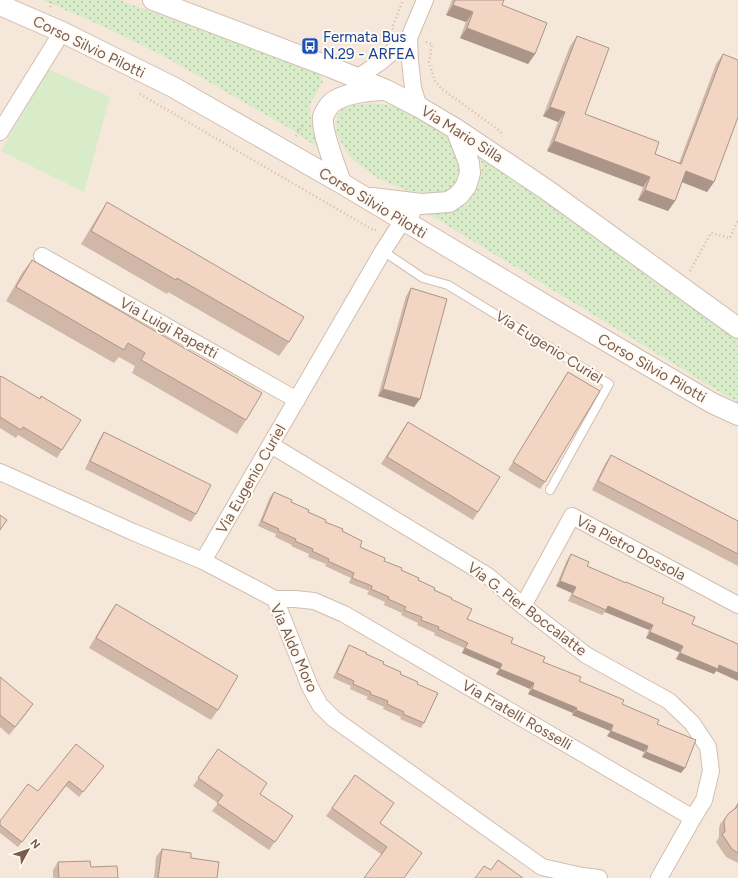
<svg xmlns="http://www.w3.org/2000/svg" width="738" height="878" font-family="Figtree,sans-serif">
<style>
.residential{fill:#f5e8da}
.grass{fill:url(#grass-dots)}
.park{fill:#d8ecc9}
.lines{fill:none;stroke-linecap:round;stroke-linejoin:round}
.service-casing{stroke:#d1beb0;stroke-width:10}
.minor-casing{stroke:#d1beb0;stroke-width:18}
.tertiary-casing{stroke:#d1beb0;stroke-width:22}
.path{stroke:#d9b8a5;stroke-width:2.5;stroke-dasharray:1 3;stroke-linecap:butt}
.service{stroke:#fff;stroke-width:8}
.minor{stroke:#fff;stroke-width:16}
.tertiary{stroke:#fff;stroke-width:20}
.wall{fill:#d1b7a8}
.shaded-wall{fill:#aa9588}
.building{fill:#f3d5c3;stroke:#aa9588}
.labels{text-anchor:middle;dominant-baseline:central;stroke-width:4;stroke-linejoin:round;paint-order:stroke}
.transit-label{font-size:15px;fill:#164399;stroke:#fffaf3;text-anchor:start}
.street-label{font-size:15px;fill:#7a5c4d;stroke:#fffaf3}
</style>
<defs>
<pattern id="grass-dots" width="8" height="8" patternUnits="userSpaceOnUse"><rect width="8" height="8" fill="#d8ecc9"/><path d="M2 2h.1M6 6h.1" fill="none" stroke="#b4c2a5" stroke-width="1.8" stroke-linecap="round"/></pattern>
</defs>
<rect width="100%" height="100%" fill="#fdf6ec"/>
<path class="residential" d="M0 0H738V878H0Z"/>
<path class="grass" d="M42 0H119L318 73 323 81 309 106 313 131 322 150 289 128 162 55 107 28Z
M372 103 399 107 417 115 446 135 455 147 464 166 461 177 455 186 444 192 428 193 408 191 379 179 352 159 343 146 336 132 337 116 343 108 358 104Z
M479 152 738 337V403L427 213 435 214 457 207 474 194 480 180 482 166Z"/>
<path class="park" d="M48 69 110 97 84 192 1 151Z"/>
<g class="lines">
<defs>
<path id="service" d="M383 251 423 278 448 285 609 384 550 490"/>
<path id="minor" d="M357 78 379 63 409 38
M419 107 413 88 410 61 409 38 425 0
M0 132 62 32
M42 256 297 400
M271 445 488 576 523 606 586 655 669 701 692 723 708 747 711 771 704 800 693 818
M0 472 133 532 203 561 275 599 310 687 320 705 334 719 542 867 582 876 599 878
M203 561 383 251 403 220 412 213
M275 599H295L314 601 344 614 693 818 659 878
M523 606 572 516 738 605"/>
<path id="tertiary" d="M153 0 335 69 386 90 419 107 456 129 547 190 738 328
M0 5 62 32 173 87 341 183 557 312 712 403 738 415
M341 183C336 168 321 131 323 117 325 111 330 103 336 100 350 92 369 91 384 90
M372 198 421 204 449 202 459 195 466 186 470 173 469 163 456 129"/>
</defs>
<use href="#service" class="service-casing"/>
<use href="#minor" class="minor-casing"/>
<use href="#tertiary" class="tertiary-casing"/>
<path class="path" d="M50 7 53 0
M393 29 392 28 403 0
M426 42 432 44 429 62 435 81 442 89 500 131 502 136
M140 94 373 230H376
M296 136 304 123
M690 271 711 233 730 238 738 220"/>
<use href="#service" class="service"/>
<use href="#minor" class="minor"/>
<use href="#tertiary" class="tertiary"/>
</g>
<path class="wall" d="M452 0H504L502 5 535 54 528 64 460 38 466 22 446 15Z
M577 36 585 114 655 154 679 163 716 64 723 54 714 182 707 192 682 182 675 201 668 211 638 200 643 187 547 151 558 122 543 116 570 46Z
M107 202 289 342 279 356 168 292 167 294 81 244 98 216Z
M32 260 246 420 237 434 132 373 135 366 119 357 114 363 6 301 22 273Z
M411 288 420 399 414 407 378 396 406 296Z
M568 372 545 482 540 489 508 470 563 380Z
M0 377 62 450 57 458 18 435 16 438 0 428Z
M408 422 478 512 473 520 381 464 403 429Z
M104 432 196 514 191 522 85 469 99 440Z
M611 455 738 521V566L592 490 605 464Z
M274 492 342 531 360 547 451 599 467 619 511 643 543 662 657 724 681 773 642 757 644 752 607 736 610 731 572 715 573 713 528 694 530 689 496 674 499 669 462 653 464 648 434 635 435 633 417 625 418 623 401 615 402 613 384 605 385 602 367 594 369 591 349 583 351 578 325 566 326 564 308 557 309 554 291 546 292 545 275 537 276 534 258 526 270 497Z
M571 554 587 566 662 603 692 624 716 671 714 674 676 659 679 652 646 638 649 630 605 612 602 615 568 601 572 593 556 586 567 560Z
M116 604 218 710 211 720 89 648 109 614Z
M349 645 417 684 424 723 421 728 400 719 401 717 383 709 384 707 366 699 368 697 350 689 351 686 333 678 346 650Z
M0 677 28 711 9 735 0 727Z
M218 749 260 794 293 816 269 850 212 811 218 803 193 786Z
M104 766 79 797 66 786 18 847 0 833V821L38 791Z
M355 775 380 823 422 853 381 854 326 816Z
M738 802V863L726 857 716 842 719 837V829L720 824 726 817 734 809Z
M162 849 191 858 217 878H154L156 857Z
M58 862 91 867 118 878H53V870Z"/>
<path class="shaded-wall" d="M453 5 473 12 466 22 446 15Z
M467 28 535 54 528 64 460 38Z
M550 107 565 112 558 122 543 116Z
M554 141 650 177 643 187 547 151Z
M686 171 714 182 707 192 679 181Z
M645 190 675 201 668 211 638 200Z
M383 389 420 399 414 407 378 396Z
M560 581 576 587 572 593 556 586Z
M608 606 653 625 649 630 605 612Z
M650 632 683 646 679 652 646 638Z
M465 648 502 664 499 669 462 653Z
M680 653 719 665 738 673V681L716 671 714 674 676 659Z
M500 669 534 683 530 689 496 674Z
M532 689 577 708 573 713 528 694Z
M33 704 28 711 9 735 15 727Z
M576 710 613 725 610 731 572 715Z
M611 731 648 746 644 752 607 736Z
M646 752 685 768 681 773 642 757Z"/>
<path class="building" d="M455 0H504L502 5 547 23 535 54 467 28 473 12 453 5Z
M577 36 609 48 585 114 659 142 655 154 681 164 723 54 738 60V117L714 182 686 171 675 201 645 190 650 177 554 141 565 112 550 107Z
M107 202 304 317 289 342 177 278 176 280 91 231Z
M32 260 262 393 246 420 141 360 145 353 128 343 124 350 16 287Z
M411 288 447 299 420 399 383 389Z
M568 372 600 391 545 482 513 462Z
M1 376 40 399 41 396 81 420 62 450 23 427 21 430 0 417V377Z
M408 422 500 477 478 512 387 457Z
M104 432 211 485 196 514 90 461Z
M611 455 738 521V554L598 481Z
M274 492 292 500 291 502 309 510 308 512 326 520 325 522 343 529 342 531 362 541 360 547 385 558 384 561 402 568 401 570 419 578 418 580 435 588 434 590 452 598 451 599 472 609 467 619 513 638 511 643 545 657 543 662 581 677 579 681 624 700 622 704 659 720 657 724 696 740 685 768 646 752 648 746 611 731 613 725 576 710 577 708 532 689 534 683 500 669 502 664 465 648 468 643 438 629 439 627 421 620 422 617 404 610 406 607 388 599 389 597 371 589 372 586 352 578 354 573 328 561 329 559 312 551 313 549 295 541 296 539 278 531 279 529 262 521Z
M0 515 7 520 0 530Z
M571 554 589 562 587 566 626 583V582L664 598 662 603 695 617 692 624 738 644V673L719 665 718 669 680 653 683 646 650 632 653 625 608 606 606 610 572 595 576 587 560 581Z
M116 604 238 676 218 710 96 638Z
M349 645 367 653 366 654 384 662 383 664 401 672 400 674 418 682 417 684 438 693 424 723 403 714 404 712 387 704 388 701 370 694 371 692 353 684 354 681 337 673Z
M0 677 33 704 15 727 0 715Z
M76 744 104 766 83 792 69 781 22 842 0 825V821L28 784 38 791Z
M218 749 267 783 260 794 293 816 275 842 217 803 223 795 198 778Z
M355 775 394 803 380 823 422 853 404 878H364L387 847 332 808Z
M738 804V853L732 849 722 834 725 832 724 821 726 817 729 813 736 808Z
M162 849 191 853V858L219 862 217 878H158Z
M498 860 523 878H475L484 866 491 870Z
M90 861 91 867 117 866 118 878H59L58 862Z"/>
<defs>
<symbol id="bus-square" viewBox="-11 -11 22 22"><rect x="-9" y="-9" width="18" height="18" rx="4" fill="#1a4fb4" stroke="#fffaf3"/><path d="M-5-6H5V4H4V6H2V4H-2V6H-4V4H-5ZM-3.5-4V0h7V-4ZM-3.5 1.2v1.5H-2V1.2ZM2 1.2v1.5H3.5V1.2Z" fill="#fff"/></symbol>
</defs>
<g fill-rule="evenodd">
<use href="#bus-square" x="300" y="36" width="20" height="20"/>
</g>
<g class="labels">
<g class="transit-label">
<text x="323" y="37">Fermata Bus<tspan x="323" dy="17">N.29 - ARFEA</tspan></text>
</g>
<g class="street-label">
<text transform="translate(89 47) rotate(26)">Corso Silvio Pilotti</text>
<text transform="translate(462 134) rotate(32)">Via Mario Silla</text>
<text transform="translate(373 203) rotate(31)">Corso Silvio Pilotti</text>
<text transform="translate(169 328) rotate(29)">Via Luigi Rapetti</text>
<text transform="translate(549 347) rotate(32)">Via Eugenio Curiel</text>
<text transform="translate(652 368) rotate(30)">Corso Silvio Pilotti</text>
<text transform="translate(251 479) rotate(-60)">Via Eugenio Curiel</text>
<text transform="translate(631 548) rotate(28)">Via Pietro Dossola</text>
<text transform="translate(527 609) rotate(37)">Via G. Pier Boccalatte</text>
<text transform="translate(294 648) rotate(66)">Via Aldo Moro</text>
<text transform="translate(517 715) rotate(30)">Via Fratelli Rosselli</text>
</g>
</g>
<g transform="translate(28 850) rotate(50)" stroke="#fffaf3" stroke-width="3" paint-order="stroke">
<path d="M0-3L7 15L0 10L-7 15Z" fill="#7a5c4d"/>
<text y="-6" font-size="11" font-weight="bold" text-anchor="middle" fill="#7a5c4d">N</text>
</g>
</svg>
